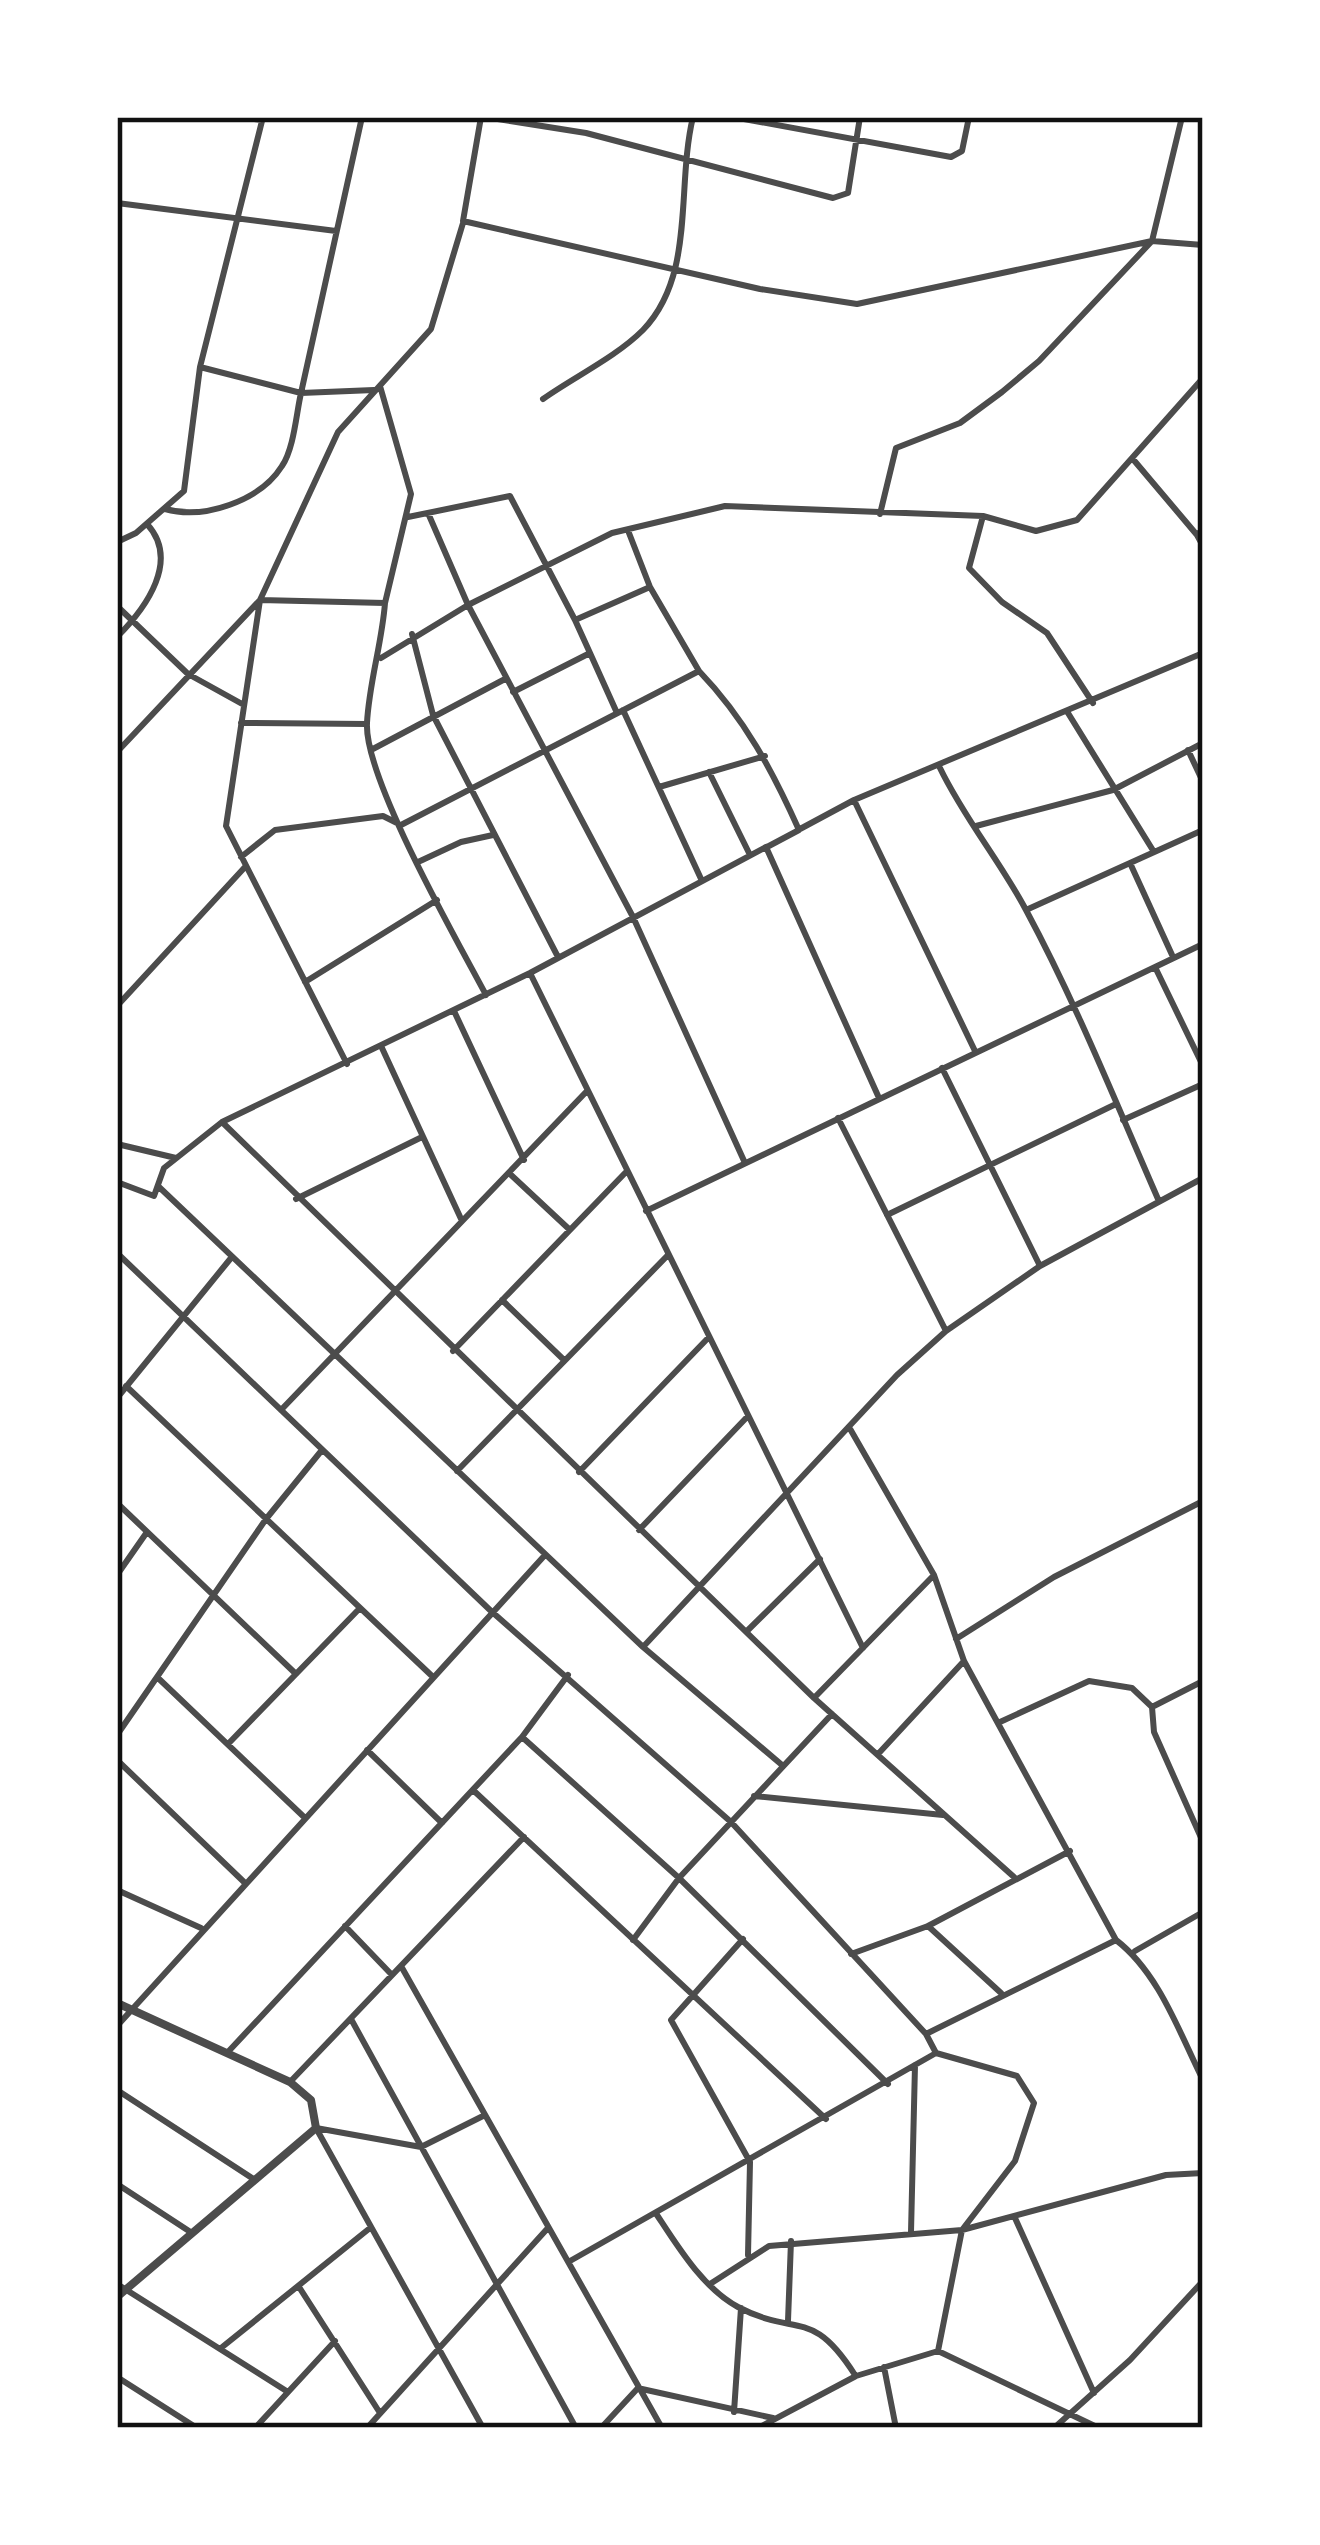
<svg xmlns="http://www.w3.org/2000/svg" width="1320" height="2545" font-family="'DM Sans',sans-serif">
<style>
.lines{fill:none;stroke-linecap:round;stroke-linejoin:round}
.minor{stroke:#4c4c4c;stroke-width:6}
.tertiary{stroke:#4c4c4c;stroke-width:8}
.neatline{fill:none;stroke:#111;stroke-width:4.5}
</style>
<rect width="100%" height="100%" fill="#fff"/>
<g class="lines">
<path class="minor" d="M239 117 262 120
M481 117 463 221 760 289 857 304 1152 241 1203 245
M485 117 586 133 833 198 848 193 860 117
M733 117 951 157 962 151 969 117
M117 203 336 231
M200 367 301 393 362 117
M380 386 411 494 385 603
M543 399C574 377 616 357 643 330 696 275 676 187 693 117
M1132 458 1197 535
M165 509C204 520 260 501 282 466 294 448 296 415 301 393L374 390
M428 513 468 605 612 533 725 506 983 516 1036 531 1077 520 1203 378
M880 514 896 448 960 423 1002 392 1039 361 1152 241 1182 117
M983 516 969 568 1002 602 1047 633 1093 703
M408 517 510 496 575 620 650 587
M1203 529 1197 535 1203 546
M629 533 650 587 699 671
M117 542 136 533 184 491 200 367 263 117
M117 606 188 674 244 705
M575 620 590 653
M412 634 433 715 558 957
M117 637C147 607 180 560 147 524
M381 658 468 605 633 917 745 1163
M513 692 590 653 617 713
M623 710 702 881
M1068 713 1154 852
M241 723 367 724
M371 750 505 679
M1188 750 1203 782
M117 752 260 600 338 432 431 329 463 223
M940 768C964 818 1000 861 1026 910 1076 1003 1116 1103 1158 1199
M709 772 750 855
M659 787 765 756
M854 800 975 1051
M976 826 1113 790 1203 743
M800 829 854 800 1203 653
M241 857 275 830 383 816 401 825 699 671C745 719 772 770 799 830L767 847
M418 862 461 842 493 835
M1130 863 1173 957
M1026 910 1203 830
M1155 967 1203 1066
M530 973 863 1648
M305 982 437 900
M117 1006 245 867
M454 1011 524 1160
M382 1048 462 1221
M347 1064 226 826 260 600 385 603C382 643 369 683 367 723 364 778 457 940 486 995
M942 1068 1040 1266
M838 1118 946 1331
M1123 1120 1203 1084
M222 1122 814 1698 1014 1877
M117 1144 176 1158
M510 1174 570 1230
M117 1182 154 1196 164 1168 222 1122 530 973 766 847 879 1098
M158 1186 643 1647 782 1765
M296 1199 422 1137
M646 1211 1203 944
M887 1215 1116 1104
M117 1253 491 1611 731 1822 926 2034 936 2053 570 2261
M502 1300 564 1360
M453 1351 626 1172
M126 1386 432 1676
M117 1398 231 1258
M281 1410 586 1092
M849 1427 934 1575
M457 1471 668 1255
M579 1472 709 1337
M117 1503 296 1674
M639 1530 748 1416
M117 1575 147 1532
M746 1632 820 1559
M956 1639 1054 1577 1203 1501
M643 1647 897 1375 946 1331 1040 1266 1203 1178
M157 1677 304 1817
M814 1698 934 1575 964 1661 1116 1940C1159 1973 1179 2032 1203 2080
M1152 1707 1203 1681
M1000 1722 1089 1681 1132 1688 1152 1707 1154 1732 1203 1842
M117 1735 266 1519 322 1450
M522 1737 679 1878 888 2084
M228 1744 360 1608
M367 1750 442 1823
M879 1753 964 1661
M117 1760 244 1882
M473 1790 826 2119
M754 1796 943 1815
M117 1890 201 1928
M345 1926 392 1975
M928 1926 1001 1993
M743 1939 671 2020 750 2162 748 2255
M633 1940 679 1878 832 1714
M1135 1951 1203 1912
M851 1954 928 1926 1070 1851
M401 1966 662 2428
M351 2019 576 2428
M117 2026 545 1555
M926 2034 1116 1940
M227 2053 522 1737 568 1675
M936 2053 1017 2076 1034 2103 1015 2161 962 2230 938 2351
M290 2082 524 1837
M117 2090 255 2180
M316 2128 483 2428
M316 2128 421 2147 483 2116
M117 2184 192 2233
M657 2215C678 2247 703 2288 738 2307 797 2338 811 2306 855 2375
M1015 2218 1094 2393
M911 2232 915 2065
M117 2284 288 2392
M710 2284 769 2246 962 2230 1166 2175 1203 2173
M299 2287 380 2413
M788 2321 791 2241
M221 2348 370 2228
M884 2367 896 2428
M117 2377 197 2428
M642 2389 773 2418
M734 2412 741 2308
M255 2428 335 2341
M367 2428 547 2229
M601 2428 638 2388
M758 2428 856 2376 938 2351 1099 2428
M1054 2428 1130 2360 1203 2281"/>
<path class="tertiary" d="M117 2003 290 2082 311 2100 316 2128 117 2297"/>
</g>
<rect width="1320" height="2545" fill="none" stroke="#ffffff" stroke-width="240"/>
<rect x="120" y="120" width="1080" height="2305" class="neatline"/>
</svg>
